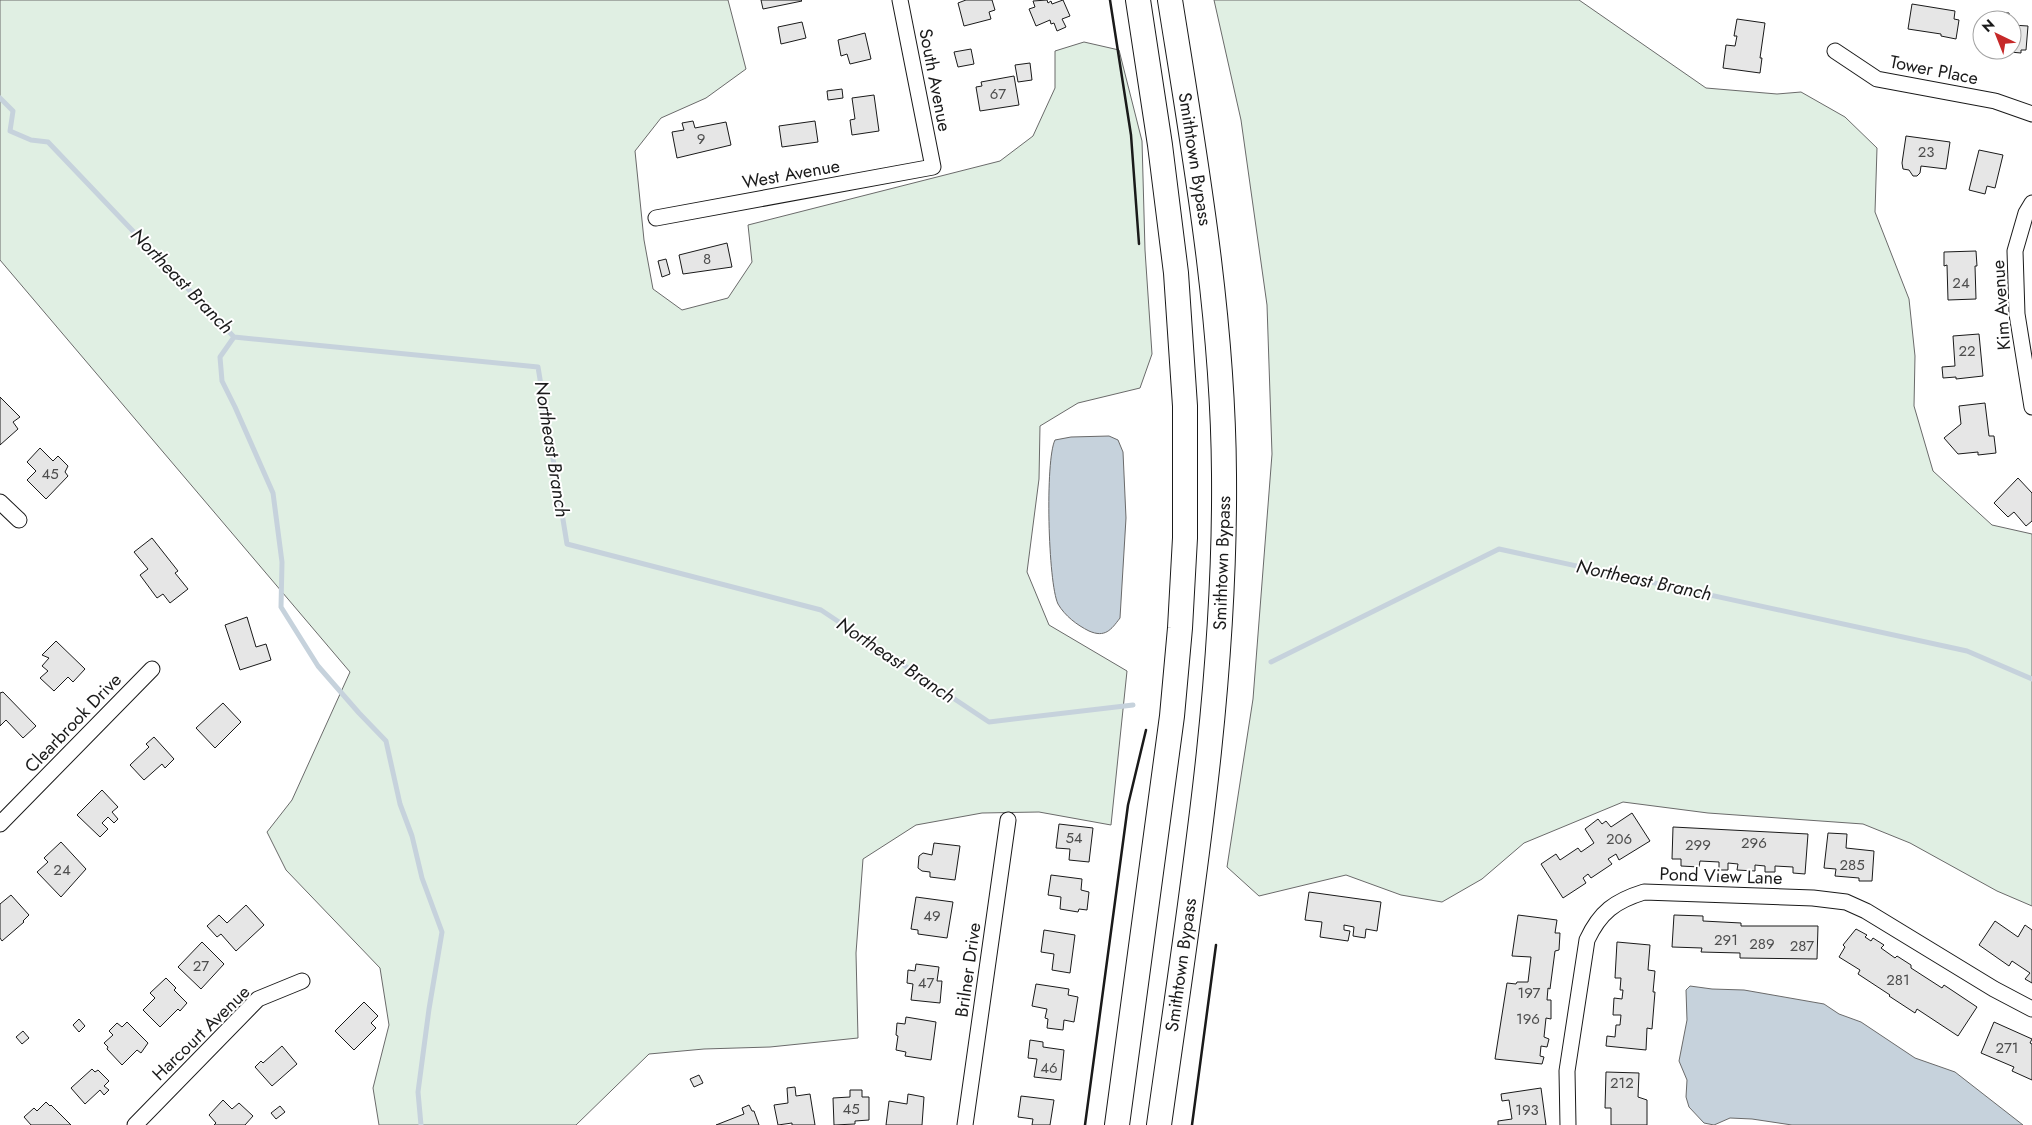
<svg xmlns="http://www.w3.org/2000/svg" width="2032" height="1125" font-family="Jost,sans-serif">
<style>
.green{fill:#e0efe3;stroke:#6a6a6a}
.water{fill:#c6d2dc;stroke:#6a6a6a}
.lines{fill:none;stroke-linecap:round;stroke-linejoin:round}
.stream{stroke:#c6d2dc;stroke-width:5}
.building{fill:#e6e6e6;stroke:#1a1a1a}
.minor-casing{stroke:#1a1a1a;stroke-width:17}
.trunk-casing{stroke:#1a1a1a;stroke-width:26}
.minor{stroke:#fff;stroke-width:15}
.trunk{stroke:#fff;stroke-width:24}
.wall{stroke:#1a1a1a;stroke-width:2.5}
.labels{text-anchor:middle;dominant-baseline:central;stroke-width:4;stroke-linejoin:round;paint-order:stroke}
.number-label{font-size:15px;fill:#4d4d4d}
.street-label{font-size:18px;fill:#1a1a1a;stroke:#fff}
.water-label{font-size:19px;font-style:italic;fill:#1a1a1a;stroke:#fff}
</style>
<rect width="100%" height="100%" fill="#fff"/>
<path class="green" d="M0 0H728L746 69 706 98 661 118 635 151 644 240 653 289 682 310 728 298 752 262 748 225 1000 161 1033 136 1055 88V51L1084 42 1119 50 1142 141 1145 250 1152 354 1140 388 1078 403 1040 426 1039 479 1027 572 1049 625 1127 671 1111 825 1039 812 982 813 916 825 863 859 856 953 858 1038 770 1047 704 1049 649 1054 576 1125H379L373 1088 389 1025 380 968 286 870 267 832 292 800 350 672 0 260Z
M1214 0H1579L1706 88 1777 94 1801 92 1845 117 1877 148 1875 212 1909 299 1915 356 1914 406 1933 471 1992 525 2032 534V906L1997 891 1910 843 1863 824 1708 813 1623 802 1524 843 1482 879 1442 902 1401 895 1346 875 1259 896 1227 867 1253 699 1272 454 1267 305 1241 120Z"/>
<path class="water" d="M1109 436 1118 440 1123 452 1126 518 1120 618C1111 630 1105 638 1089 631 1077 625 1065 616 1058 604 1048 583 1045 460 1055 440L1071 437Z
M1690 986 1712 989 1744 990 1824 1004 1839 1014 1861 1022 1915 1058 1955 1072 2023 1125H1792L1752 1119 1730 1118 1714 1125 1704 1123 1689 1107 1686 1097 1687 1080 1679 1061 1687 1020 1686 990Z"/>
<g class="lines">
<path class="stream" d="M0 98 13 111 10 131 31 140 48 142 234 337 538 367 567 544 821 610 989 722 1133 705
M234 337 220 357 222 381 235 407 273 493 282 562 281 607 318 666 359 713 386 741 400 804 412 836 422 878 442 932 429 1009 418 1092 421 1125
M1271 662 1499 549 1967 651 2032 679"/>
</g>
<path class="building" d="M761 0H801L802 1 763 9Z
M992 0 995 10 989 12 991 19 964 26 958 3 966 0Z
M1047 0 1048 3 1051 1 1052 4 1063 0 1070 16 1062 19 1066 27 1057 31 1054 23 1051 24 1050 20 1036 26 1029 9 1035 7 1033 1Z
M1912 4 1955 11 1954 19 1959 20 1956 39 1941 36V34L1908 29Z
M1993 12 2009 13V20H1993Z
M1737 19 1765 23 1760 58H1762L1760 73 1723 68 1726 45 1735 46 1737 36H1734Z
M802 22 806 38 781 44 778 27Z
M2012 25 2028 26 2026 50H2021V53L2010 52 2012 50Z
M865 33 871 59 850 64 847 54 841 56 838 40Z
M971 49 974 64 958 67 954 52Z
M1030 63 1032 80 1018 82 1015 65Z
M1014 76 1019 105 980 111 976 87 982 86 981 82Z
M842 89 843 98 828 100 827 91Z
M874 95 879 131 852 135 850 120 855 119 852 98Z
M693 121 695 128 726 122 731 145 677 158 672 132 684 130 682 123Z
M815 121 818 142 782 147 779 126Z
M1906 136 1950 142 1946 169 1921 166 1920 173 1917 176H1913L1909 170 1903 169 1902 163Z
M1979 150 2003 155 1995 188 1987 186 1985 194 1969 190Z
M727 243 732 267 683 274 679 255Z
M1976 251 1977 266H1975L1976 299 1948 300 1947 265 1944 266V252Z
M666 259 670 274 662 277 658 261Z
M1979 334 1983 376 1956 379V377L1943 378 1942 367 1955 366 1953 336Z
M0 397 20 417 13 422 18 429 0 445Z
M1985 403 1989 436H1994L1996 453 1978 455V452L1958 454 1944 438 1961 424 1959 406Z
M40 448 53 461 58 456 68 466 65 472 68 476 46 499 27 480 36 471 27 462Z
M2018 478 2032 493V521L2026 526 2014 512 2008 517 1994 503Z
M152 538 178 571 175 573 188 589 170 603 163 594 157 598 140 575 148 569 134 552Z
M247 617 256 647 266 644 271 660 240 670 225 625Z
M56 641 85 669 73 682 68 677 54 691 40 678 48 671 42 666 49 658 42 655Z
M3 692 36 726 23 738 6 720 0 726V693Z
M223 703 241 722 215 748 196 728Z
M154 737 174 759 165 768 162 764 144 780 130 765 149 747 146 744Z
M102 790 118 807 112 812 118 819 114 823 108 817 102 823 108 829 100 837 77 815Z
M1632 813 1650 841 1619 860 1616 854 1608 859 1612 864 1591 878 1588 874 1583 878 1586 883 1563 898 1541 864 1556 854 1560 860 1578 848 1581 852 1594 843 1585 829 1598 819 1602 824 1606 821 1611 827Z
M1059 824 1093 828 1089 862 1069 860 1070 849 1056 848Z
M1673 827 1808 834 1805 874 1793 873V867L1775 866V872H1765V866L1755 865V871L1737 870 1738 864 1728 863V870H1719V862L1700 861 1699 867 1681 866V859H1672Z
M1828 833 1847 834 1846 848 1874 851 1872 881H1859V878L1835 876 1836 869 1824 868Z
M61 842 86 869 61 897 37 872 48 862 44 858Z
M934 843 960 846 955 880 930 877V872L922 871 918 868 919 856 923 853 932 855Z
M1051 875 1082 879 1081 890 1089 892 1087 910 1079 909 1078 912 1060 909 1061 897 1048 895Z
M1309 892 1381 902 1377 931 1366 929 1365 938 1353 936 1354 927 1344 925V930L1350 931 1348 941 1320 937 1322 922 1305 920Z
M11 895 29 915 23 921 24 922 2 941 0 938V904Z
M916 897 953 902 947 938 918 934V930L911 929Z
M246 905 264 925 236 951 221 934 217 937 207 926 219 915 227 923Z
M1518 915 1557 920 1555 933H1560L1559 950 1555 951 1550 989 1548 988 1547 1000H1551V1019L1546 1018 1544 1037 1549 1039 1547 1047 1541 1046 1540 1056 1544 1057 1542 1064 1495 1059 1507 983 1516 984 1517 982H1528L1531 957 1512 956Z
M1674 915 1703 916V921L1741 923V926H1818L1817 959 1740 958V953L1701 952 1702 948 1672 947Z
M1995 921 2018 937 2025 925 2032 930V983L2025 979 2030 973 2012 961 2009 966 1979 945Z
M1856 929 1867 935 1865 937 1871 941 1873 938 1884 945 1881 948 1895 958 1897 956 1911 965V968L1942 988 1944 985 1977 1007 1958 1036 1917 1009 1915 1013 1889 996 1890 995 1858 974 1860 970 1839 957 1845 947 1843 945Z
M1044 930 1075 935 1070 973 1052 970 1054 954 1041 952Z
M202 942 224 964 201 989 178 967Z
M1617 942 1650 945 1648 970 1655 971 1653 992H1655L1652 1029 1647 1028 1646 1050 1606 1046 1607 1036 1615 1037 1616 1025H1620L1621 1015H1613L1614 998 1622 999 1623 990H1620L1621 978H1615Z
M916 964 939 967 937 981H942L940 1003 911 1000 913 984 907 983 908 970 915 971Z
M166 978 176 988 174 990 187 1003 180 1011 178 1009 160 1027 143 1010 155 998 150 993Z
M1036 984 1069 989 1068 995 1078 997 1074 1022 1064 1020 1063 1030 1047 1028 1048 1019 1045 1018 1047 1009 1032 1006Z
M364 1002 378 1016 371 1023 376 1028 354 1050 335 1031Z
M906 1017 936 1022 931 1060 905 1056 906 1052 896 1050 898 1036 896 1035 897 1023 905 1024Z
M79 1019 85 1026 79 1032 73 1025Z
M127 1022 148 1043 141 1053 137 1050 122 1065 107 1049 108 1047 104 1043 113 1035 109 1031 117 1023 122 1027Z
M1994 1022 2032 1039 2030 1043 2032 1044V1080L2012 1071 2014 1067 1981 1053Z
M23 1031 29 1038 22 1044 16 1037Z
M1030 1040 1043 1042V1047L1064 1050 1061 1080 1034 1077 1037 1059 1028 1058Z
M282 1046 297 1064 272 1086 255 1067 261 1061 263 1063Z
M92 1069 95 1072 98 1070 109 1081 104 1086 109 1090 104 1095 100 1090 85 1104 71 1088Z
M1606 1072 1639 1073 1638 1097 1647 1100V1125H1611V1108H1605Z
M699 1075 703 1083 694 1087 690 1079Z
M795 1087 796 1096 810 1094 815 1125H792V1123L778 1125 774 1105 788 1103 787 1088Z
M1541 1088 1546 1125H1498V1121L1512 1119 1509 1100 1502 1101 1501 1094Z
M850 1090H862V1097H869V1120L855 1121V1124L834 1125 833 1098 850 1097Z
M908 1094 924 1097 922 1125H886L889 1101 907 1104Z
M1021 1096 1054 1100 1050 1125H1032L1033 1119 1018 1117Z
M223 1100 232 1109 239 1103 253 1116 245 1125H214L216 1123 209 1115Z
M46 1102 50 1106 51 1105 71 1125H31L24 1117 34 1108 37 1111Z
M749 1105 752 1111H754L759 1125H716L744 1114 742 1108Z
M280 1106 285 1112 276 1119 271 1113Z"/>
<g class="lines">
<defs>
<path id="minor" d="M1835 51 1877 79 1995 101 2032 114
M2032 203 2026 213 2015 251 2017 314 2032 407
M656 218 933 167 900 0
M0 502 19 520
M0 824 152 669
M135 1125 258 999 302 981
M965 1125 1008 820
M1568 1125 1567 1071 1587 940C1600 912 1615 901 1644 892L1813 898 1846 902 1866 911 1994 989 2032 1009"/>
<path id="trunk" d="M1117 1125 1172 716 1180 628 1185 538V406L1176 273 1160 145 1138 0
M1159 1125C1189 909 1226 693 1224 474 1223 315 1195 157 1170 0"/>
</defs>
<use href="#minor" class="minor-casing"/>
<use href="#trunk" class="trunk-casing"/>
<use href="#minor" class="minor"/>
<use href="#trunk" class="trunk"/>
<path class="wall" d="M1110 0 1131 135 1139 244
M1085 1125 1128 805 1146 730
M1192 1125 1216 945"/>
</g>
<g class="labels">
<g class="number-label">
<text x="998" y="94">67</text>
<text x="701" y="139">9</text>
<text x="1926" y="152">23</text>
<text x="707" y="259">8</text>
<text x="1961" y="283">24</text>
<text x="1967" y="351">22</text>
<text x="50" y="474">45</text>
<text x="1074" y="838">54</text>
<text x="1619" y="839">206</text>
<text x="1754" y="843">296</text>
<text x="1698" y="845">299</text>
<text x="1852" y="865">285</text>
<text x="62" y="870">24</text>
<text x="932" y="916">49</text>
<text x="1726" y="940">291</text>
<text x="1762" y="944">289</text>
<text x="1802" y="946">287</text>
<text x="201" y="966">27</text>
<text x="1898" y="980">281</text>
<text x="926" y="983">47</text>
<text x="1529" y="993">197</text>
<text x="1528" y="1019">196</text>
<text x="2007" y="1048">271</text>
<text x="1049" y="1068">46</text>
<text x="1622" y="1083">212</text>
<text x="851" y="1109">45</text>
<text x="1527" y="1110">193</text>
</g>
<g class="street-label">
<text transform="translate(1934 70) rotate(11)">Tower Place</text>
<text transform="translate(935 80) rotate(79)">South Avenue</text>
<text transform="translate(1195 159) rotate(81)">Smithtown Bypass</text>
<text transform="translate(791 174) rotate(-10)">West Avenue</text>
<text transform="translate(2001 305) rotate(-94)">Kim Avenue</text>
<text transform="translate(1222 563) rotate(-88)">Smithtown Bypass</text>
<text transform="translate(73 723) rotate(-46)">Clearbrook Drive</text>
<text transform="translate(1721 876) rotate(2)">Pond View Lane</text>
<text transform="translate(1181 965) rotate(-82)">Smithtown Bypass</text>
<text transform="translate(968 970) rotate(-82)">Brilner Drive</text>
<text transform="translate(201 1033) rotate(-44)">Harcourt Avenue</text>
</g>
<g class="water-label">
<text transform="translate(182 281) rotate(46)">Northeast Branch</text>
<text transform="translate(552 449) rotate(81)">Northeast Branch</text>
<text transform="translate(1644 580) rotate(12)">Northeast Branch</text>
<text transform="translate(896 660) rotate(34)">Northeast Branch</text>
</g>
</g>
<g transform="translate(1997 35) rotate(317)"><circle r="24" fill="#ffffff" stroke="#a3a3a3"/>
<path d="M0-4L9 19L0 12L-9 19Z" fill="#c62828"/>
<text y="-8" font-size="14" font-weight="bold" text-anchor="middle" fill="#1a1a1a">N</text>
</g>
</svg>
